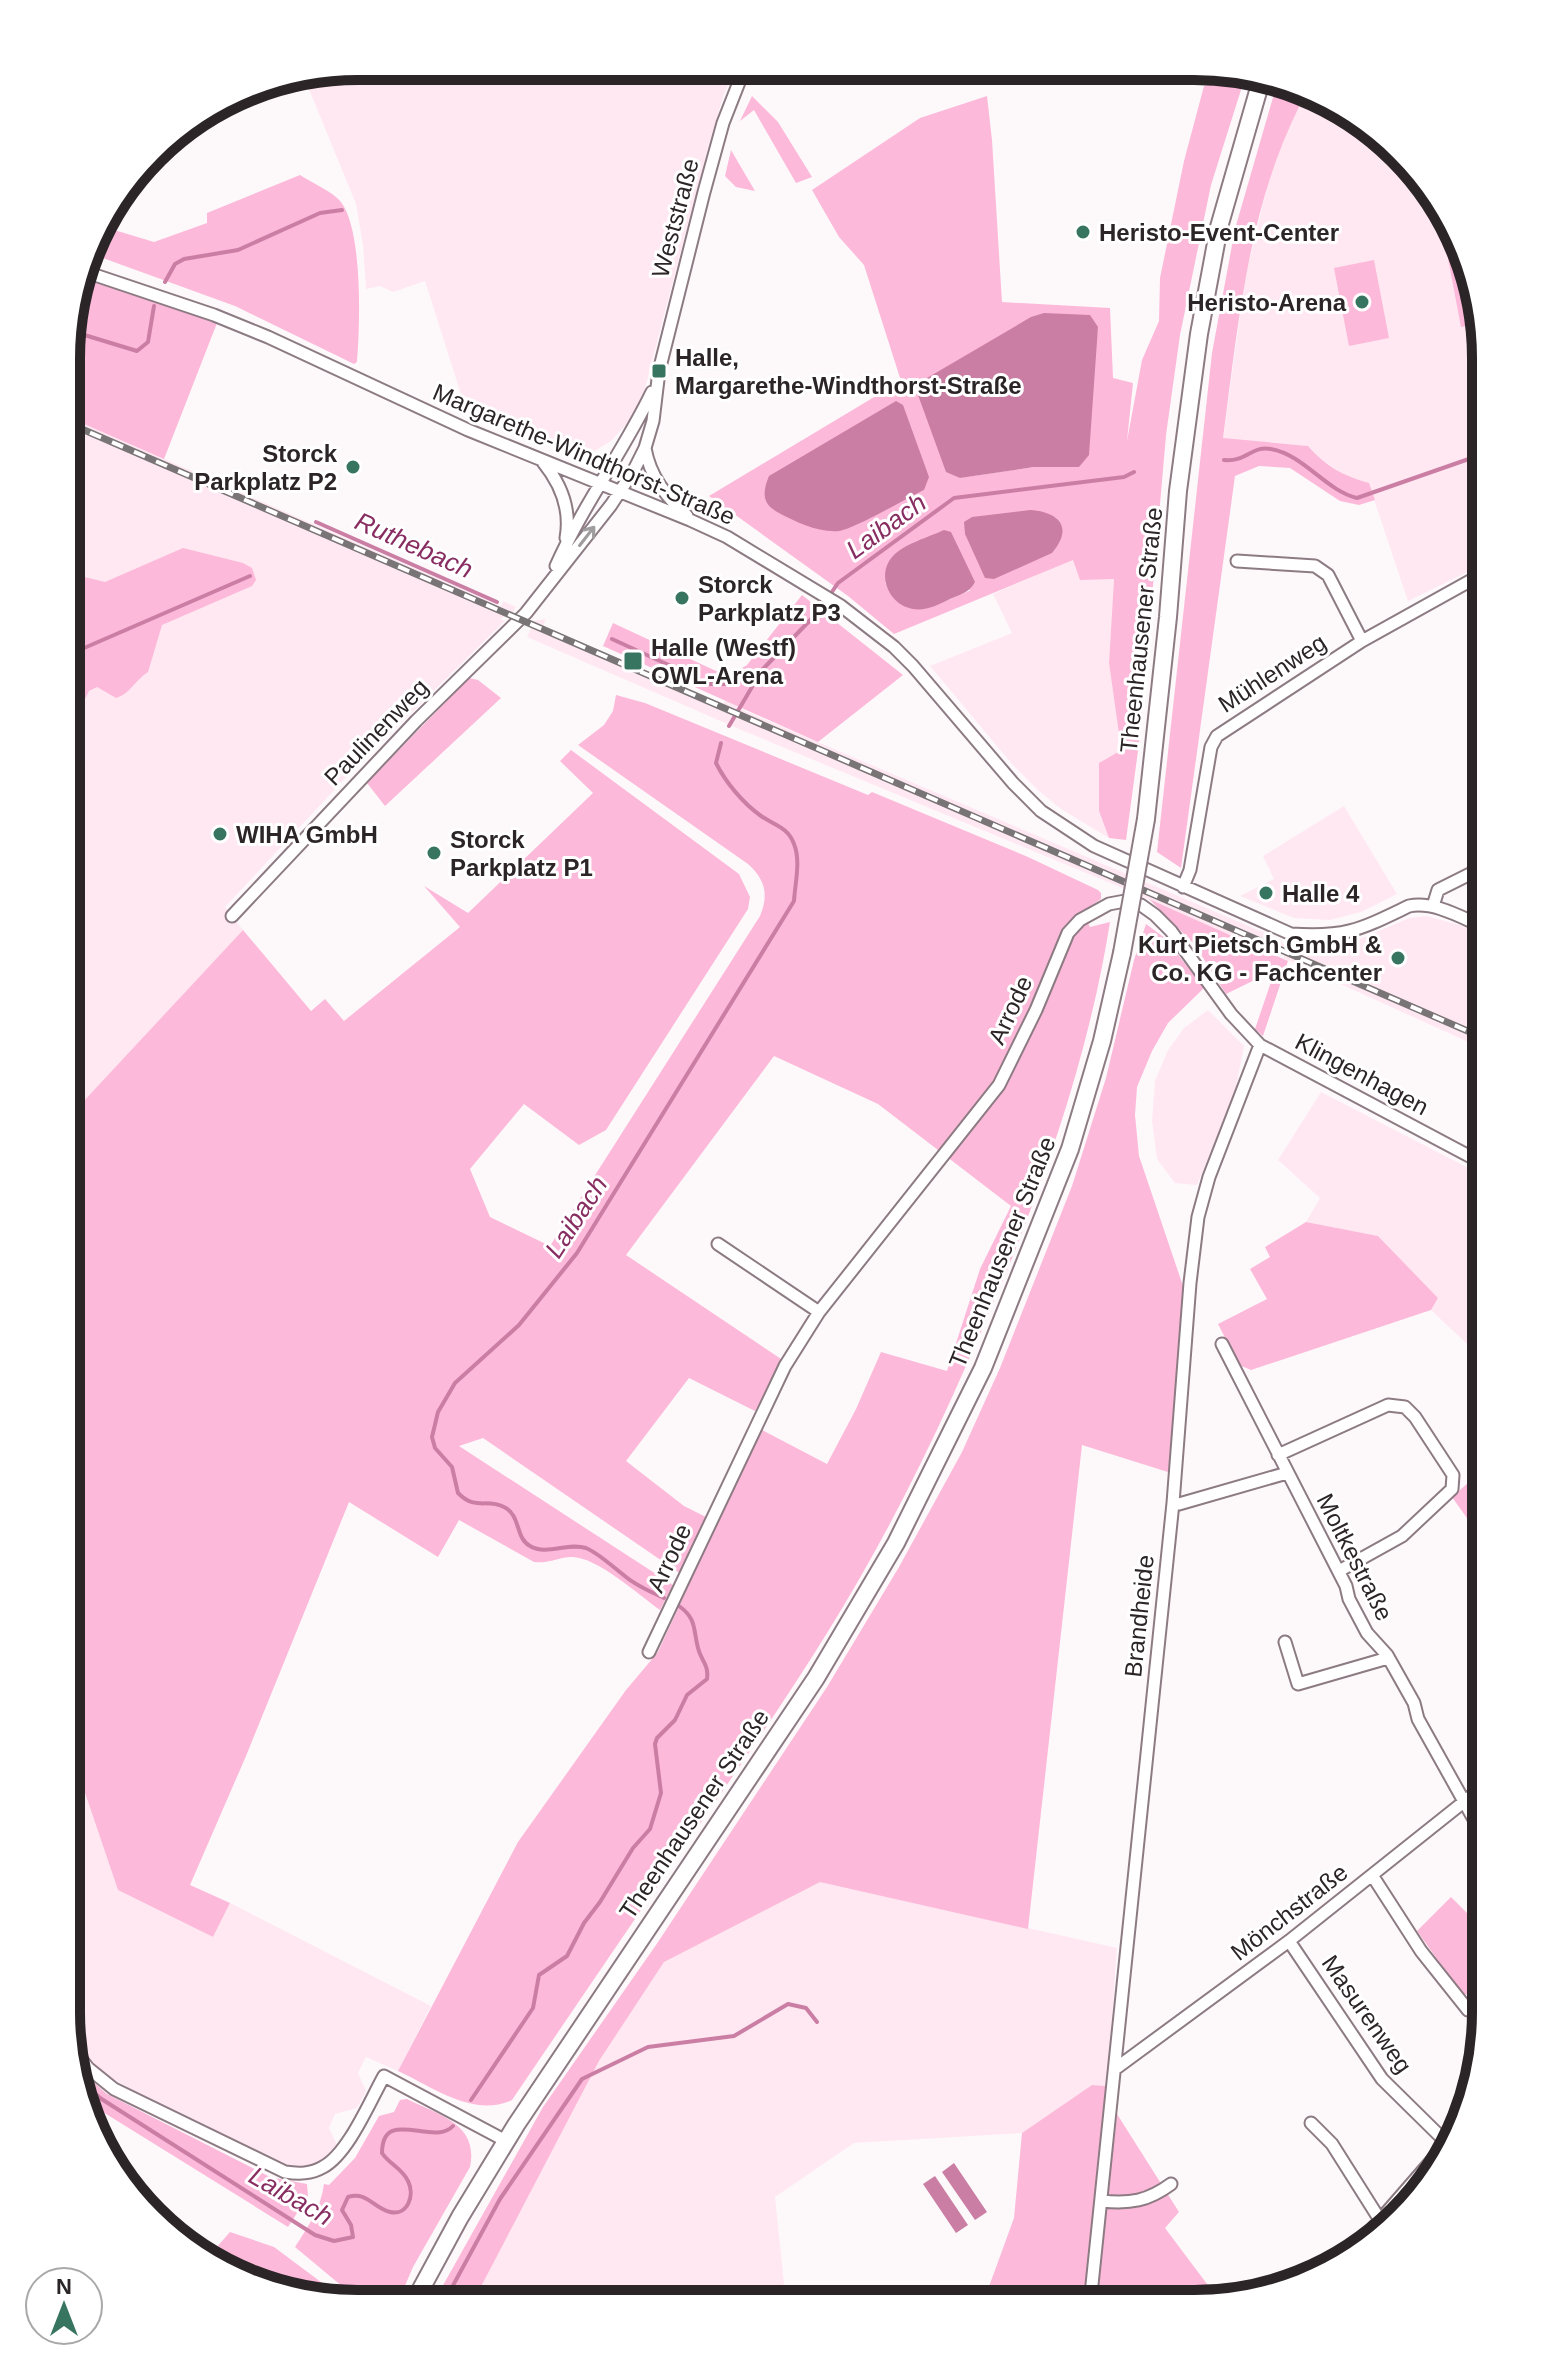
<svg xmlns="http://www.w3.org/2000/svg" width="1552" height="2370" font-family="Arial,sans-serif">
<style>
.built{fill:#ffe8f2}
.green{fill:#fdb9d9;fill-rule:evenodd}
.water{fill:#cb7ea4}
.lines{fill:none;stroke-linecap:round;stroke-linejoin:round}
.stream{stroke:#cb7ea4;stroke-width:4}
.minor-casing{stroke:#8d7b83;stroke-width:15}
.secondary-casing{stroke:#8d7b83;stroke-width:20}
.minor{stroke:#fff;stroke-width:11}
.secondary{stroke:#fff;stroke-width:16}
.rail-casing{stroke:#797476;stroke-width:7}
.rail{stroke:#fff;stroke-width:4;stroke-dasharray:12;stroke-linecap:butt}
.secondary-bridge-casing{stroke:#8d7b83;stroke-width:20;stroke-linecap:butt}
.secondary-bridge{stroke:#fff;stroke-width:16}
.oneway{stroke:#a09d9e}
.poi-dot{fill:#387561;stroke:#fff;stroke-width:3}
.labels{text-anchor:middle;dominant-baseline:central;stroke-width:6;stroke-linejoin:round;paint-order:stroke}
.street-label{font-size:24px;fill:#2c2528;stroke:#fff}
.poi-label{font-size:24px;font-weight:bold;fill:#2c2528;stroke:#fff;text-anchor:start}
.water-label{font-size:26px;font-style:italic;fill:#882d61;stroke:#fff}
.rim{fill:none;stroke:#2c2528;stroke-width:10}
</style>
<rect width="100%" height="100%" fill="#fdf9fb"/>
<path class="built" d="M358 66 736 67 724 94 708 147 644 392 631 419 611 441 591 453 575 455 467 413 425 281 393 292 380 286 366 289 363 245 356 204 304 77Z
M1303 100 1371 126 1464 246 1486 358V563L1408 601 1369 484 1351 479 1319 458 1308 446 1223 439 1245 279 1268 183 1286 133Z
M68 417 501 606 503 601 516 607 513 612 500 619 505 621 351 772 225 907 243 930 67 1119Z
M1073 559 1114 579 1109 663 1120 741 1118 752 1099 763V811L1109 838 1061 809 1039 791 1012 764 930 666 1012 633 993 594Z
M546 619 543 626 723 704 726 699 745 711 1279 939 1285 946 1280 957 1149 899 739 729 527 637 534 621Z
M1344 806 1397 894 1361 912 1330 920 1294 918 1240 896 1274 879 1263 856Z
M1427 916 1459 925 1486 936V1050L1283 958 1288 947 1292 949 1297 944 1316 946 1351 943 1409 918Z
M1208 1010 1244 1046 1235 1092 1197 1185 1175 1183 1157 1159 1152 1121 1155 1081 1168 1050 1184 1028Z
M1321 1092 1486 1177V1362L1431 1310 1438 1298 1378 1236 1306 1222 1320 1198 1278 1160Z
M66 1737 118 1890 213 1937 230 1903 431 2006 398 2071 366 2057 358 2073 366 2091 357 2108 335 2114 329 2128 337 2145 323 2161 303 2167 282 2165 127 2087 105 2074 91 2061 69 2024 66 2012Z
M820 1881 1117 1948 1107 2086 1092 2085 1022 2133 854 2143 775 2197 786 2303 473 2302 599 2061 664 1962Z"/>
<path class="green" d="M1234 69 1246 74 1211 185 1180 335 1166 435 1140 736 1126 840 1109 838 1099 811V763L1118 752 1120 741 1109 663 1114 579 1080 580 1073 560 894 634 848 596 709 496 901 381 864 265 839 237 812 190 920 118 987 96 992 140 1002 302 1110 308 1113 378 1133 383 1127 441 1142 360 1159 321 1160 278 1184 161 1204 86 1231 79ZM1098 327 1079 467H1034L959 478ZM885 582 971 590C940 603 902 627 885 582Z
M1276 87 1286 91 1300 105C1248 207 1238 326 1223 438L1308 446C1324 465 1345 477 1369 483L1375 500 1359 505 1340 501 1290 468 1259 466 1235 476 1181 868 1157 852 1212 353 1235 229Z
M752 96 778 122 812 177 796 183 754 110 740 121Z
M731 150 755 191 736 187 725 176Z
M300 175C312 183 332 191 341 202 363 231 360 326 357 362L354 364 235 306 89 253 96 229 101 223V226L154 242 207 223V213Z
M1463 245 1479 324 1461 327 1446 248Z
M1374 260 1389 338 1349 346 1334 268Z
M81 278 217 323 164 459 68 417V321Z
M183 548 243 563 252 568 256 580 252 586 162 625 148 672C135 680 130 694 116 698L97 687 89 691 84 701 68 707V573L105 582Z
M802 595 903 675 818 742 603 646 613 623 716 671C729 674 736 672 747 665Z
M469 678 478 680 501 698 385 806 367 783Z
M616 695 645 703 868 795 872 792 1028 857 1098 890 1101 893V899L1082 912 1090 927 1110 922C1091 1042 1053 1156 1008 1268 964 1374 918 1477 861 1576 809 1667 748 1754 689 1840 630 1926 571 2013 512 2100 473 2118 433 2087 398 2071L518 1842 626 1690 658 1652 760 1429 827 1464 856 1409 881 1352 947 1371 980 1269 1011 1206 878 1104 774 1056 626 1255 784 1361 755 1411 689 1378 626 1461 684 1506 708 1518 681 1574 483 1438 459 1446 673 1585 660 1610C639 1595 597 1557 572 1557 559 1557 548 1564 534 1562L459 1520 438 1557 349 1502 246 1756 190 1885 230 1903 213 1937 118 1890 66 1737 67 1119 243 930 311 1011 325 999 344 1021 460 927 424 886 468 913 593 793 560 761 571 750 739 874 750 897 748 909 606 1130 579 1145 524 1104 470 1169 490 1217 550 1246 760 916C769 895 765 879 748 864L578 745 604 725 613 711Z
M1149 899 1288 961 1263 1036 1255 1029 1271 982 1269 973 1226 994 1195 945Z
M1146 924 1165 938 1204 988 1168 1023 1152 1051 1137 1087 1135 1115 1139 1156 1183 1286 1171 1473 1082 1445 1028 1929 820 1882 664 1962 599 2061 473 2302H441L437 2296 543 2107 656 1945 827 1687 899 1567 962 1452 1000 1368 1072 1186 1106 1078 1134 960Z
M1306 1222 1378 1236 1438 1298 1431 1310 1251 1370 1239 1365 1218 1324 1267 1299 1250 1269 1270 1257 1265 1247Z
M1484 1469 1486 1470V1545L1452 1497Z
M1451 1897 1485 1931 1478 1937 1485 1946 1484 2002 1479 1996 1462 1994 1417 1931Z
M78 2069 107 2094 270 2177 307 2184 308 2196 288 2227 90 2104 85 2108Z
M1092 2085 1107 2086 1084 2304 983 2303 1014 2218 1022 2133Z
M407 2099C439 2115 479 2124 470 2167L413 2267 398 2302H351L343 2287 295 2247C308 2227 321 2208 324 2184L329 2185 355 2158 379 2116 394 2112 400 2100Z
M1117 2114 1179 2212 1165 2228 1210 2288 1206 2302 1194 2304H1095Z
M230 2232 274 2247 333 2291 336 2302H321L209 2256Z"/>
<path class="water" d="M1044 313 1090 315 1098 327 1089 455 1079 467H1034L960 478 946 472 918 395 927 378 1031 317Z
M896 401 903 405 929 477 924 490C907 498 854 529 839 531 819 533 796 522 779 513 762 504 762 493 769 476Z
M1030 510C1059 512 1074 527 1052 553L994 579 985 578 965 534 964 522 972 517Z
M944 530 951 532 975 582C970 592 960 595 950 599 938 605 926 611 913 609 888 605 876 574 893 556 904 544 929 537 944 530Z
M954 2163 987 2212 975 2220 942 2172Z
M935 2176 968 2225 956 2233 923 2184Z"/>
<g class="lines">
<path class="stream" d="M165 282 175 264 184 259 238 250 320 213 342 210
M68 330 137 351 148 342 154 306
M1224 460C1247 462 1252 445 1271 449 1304 455 1325 490 1357 498L1486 453
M316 522 497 602
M612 639 710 684H729L760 671
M68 655 250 576
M729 726 762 670 819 611 838 583 954 498 1124 477 1134 472
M664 1598C651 1592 637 1586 626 1577 614 1568 600 1554 586 1548 568 1542 547 1556 530 1546 515 1538 521 1515 504 1507 486 1498 476 1511 458 1493L452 1467 435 1448 432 1437 438 1412 455 1383 519 1325 577 1253 794 901C795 883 801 861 794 844 788 827 774 825 761 816 743 803 726 783 716 763L721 743
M79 2078 100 2098 315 2235 334 2241 353 2237 351 2225 342 2210 348 2197C367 2191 373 2208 390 2212 408 2216 415 2195 408 2181 402 2168 389 2164 382 2153 382 2106 434 2147 453 2126
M471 2100 533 2008 539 1975 567 1956 584 1923 600 1902 633 1848 650 1829 661 1793 655 1744 657 1738 675 1720 687 1695 707 1679C709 1664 701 1661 698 1648 693 1629 697 1619 679 1606
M221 2260 237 2261 246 2271
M276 2283C293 2283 309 2288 320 2301
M444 2302 500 2199 582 2079 648 2047 734 2036 788 2004 806 2008 817 2022"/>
<defs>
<path id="minor" d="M1228 69 1234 70
M83 271 214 315 268 337 468 430 690 520 727 537 841 606 894 647 913 666 1013 783 1041 811 1094 846 1291 934C1346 938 1361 929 1409 906 1435 901 1462 918 1486 928
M645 448C650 477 666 496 687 516
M543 462C561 484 571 510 566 538
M1237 561 1315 566 1328 575 1362 641
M556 566C583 505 623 452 652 392
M1183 887 1190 870 1211 747 1217 736 1362 641 1486 572
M1433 906 1438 890 1486 866
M232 916 416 721 526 613 611 505 634 470 645 448 653 421 659 371 704 192 723 123 745 67
M718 1244 819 1312
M1222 1344 1346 1586 1349 1599 1367 1633 1387 1655 1414 1703 1418 1719 1485 1839
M1278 1455 1388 1405 1405 1407 1415 1417 1453 1475 1452 1489 1402 1536 1339 1571
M1173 1503 1179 1504 1287 1473
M1285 1642 1298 1684 1388 1658
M649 1652 785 1366 819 1312 999 1085 1036 1010 1068 933 1080 920 1109 904 1125 901 1141 905 1155 915 1171 931 1231 1014 1260 1045 1486 1165
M1372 1875 1421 1951 1468 2010
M1289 1941 1382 2079 1447 2143
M74 2050 88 2068 114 2089 285 2172C299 2174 311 2174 323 2167 348 2154 370 2101 384 2076L506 2141
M1115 2069 1289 1941 1485 1785
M1311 2123 1332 2144 1380 2220
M1102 2201C1130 2204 1148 2201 1171 2184
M1347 2258 1447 2143
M1090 2304 1173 1503 1190 1283 1198 1217 1209 1177 1260 1045"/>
<path id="secondary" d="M1146 819 1168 617 1178 491 1199 334 1219 227 1261 81
M414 2302 460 2217 516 2125 816 1678 896 1543 983 1368 1070 1149 1102 1041 1122 953"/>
</defs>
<use href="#minor" class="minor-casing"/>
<use href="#secondary" class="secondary-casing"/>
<use href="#minor" class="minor"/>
<use href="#secondary" class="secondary"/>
<defs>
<path id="rail" d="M68 423 1486 1039"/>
</defs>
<use href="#rail" class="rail-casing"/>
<use href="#rail" class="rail"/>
<defs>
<path id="secondary-bridge" d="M1122 953 1146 819"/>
</defs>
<use href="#secondary-bridge" class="secondary-bridge-casing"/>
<use href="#secondary-bridge" class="secondary-bridge"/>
</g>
<defs><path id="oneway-shaft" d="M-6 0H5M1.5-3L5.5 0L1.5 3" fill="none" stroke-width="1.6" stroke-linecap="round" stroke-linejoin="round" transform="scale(2)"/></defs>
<use class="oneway" href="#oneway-shaft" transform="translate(587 536) rotate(-52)"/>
<g class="poi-dot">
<circle cx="1083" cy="232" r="8"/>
<circle cx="1362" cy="302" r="8"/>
<rect x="651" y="363" width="16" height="16" rx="4"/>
<circle cx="353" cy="467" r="8"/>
<circle cx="682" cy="598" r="8"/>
<rect x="623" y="651" width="20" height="20" rx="4"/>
<circle cx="220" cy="834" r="8"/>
<circle cx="434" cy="853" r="8"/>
<circle cx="1266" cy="893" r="8"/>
<circle cx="1398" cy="958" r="8"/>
</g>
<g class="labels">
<g class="street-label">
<text transform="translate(675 218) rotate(-75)">Weststraße</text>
<text transform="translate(584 454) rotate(23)">Margarethe-Windthorst-Straße</text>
<text transform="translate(1141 630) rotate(-84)">Theenhausener Straße</text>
<text transform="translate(1272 673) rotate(-33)">Mühlenweg</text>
<text transform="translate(376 732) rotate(-46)">Paulinenweg</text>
<text transform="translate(1010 1010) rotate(-65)">Arrode</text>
<text transform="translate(1362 1074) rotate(28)">Klingenhagen</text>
<text transform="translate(1002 1252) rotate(-68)">Theenhausener Straße</text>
<text transform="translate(1355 1557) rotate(63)">Moltkestraße</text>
<text transform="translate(669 1558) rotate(-65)">Arrode</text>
<text transform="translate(1139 1616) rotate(-84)">Brandheide</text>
<text transform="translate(694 1814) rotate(-56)">Theenhausener Straße</text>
<text transform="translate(1289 1912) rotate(-38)">Mönchstraße</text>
<text transform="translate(1367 2014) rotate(55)">Masurenweg</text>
</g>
<g class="poi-label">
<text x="1099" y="232">Heristo-Event-Center</text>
<text x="1346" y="302" text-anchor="end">Heristo-Arena</text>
<text x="675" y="357">Halle,<tspan x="675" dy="28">Margarethe-Windthorst-Straße</tspan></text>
<text x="337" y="453" text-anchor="end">Storck<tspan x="337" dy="28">Parkplatz P2</tspan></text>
<text x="698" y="584">Storck<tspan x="698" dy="28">Parkplatz P3</tspan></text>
<text x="651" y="647">Halle (Westf)<tspan x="651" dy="28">OWL-Arena</tspan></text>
<text x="236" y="834">WIHA GmbH</text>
<text x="450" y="839">Storck<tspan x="450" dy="28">Parkplatz P1</tspan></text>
<text x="1282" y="893">Halle 4</text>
<text x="1382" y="944" text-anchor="end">Kurt Pietsch GmbH &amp;<tspan x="1382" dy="28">Co. KG - Fachcenter</tspan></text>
</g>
<g class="water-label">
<text transform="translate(886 526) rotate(-36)">Laibach</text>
<text transform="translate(414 545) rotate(24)">Ruthebach</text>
<text transform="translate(576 1217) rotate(-57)">Laibach</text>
<text transform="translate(291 2196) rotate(30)">Laibach</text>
</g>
</g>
<path d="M0 0H1552V2370H0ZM358 80H1194A278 278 0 0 1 1472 358V2012A278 278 0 0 1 1194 2290H358A278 278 0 0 1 80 2012V358A278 278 0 0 1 358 80Z" fill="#fff" fill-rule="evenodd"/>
<path class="rim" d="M358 80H1194A278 278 0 0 1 1472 358V2012A278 278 0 0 1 1194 2290H358A278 278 0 0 1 80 2012V358A278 278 0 0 1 358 80Z"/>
<g transform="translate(64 2306)"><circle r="38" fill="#ffffff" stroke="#aba8a9" stroke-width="2"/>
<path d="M0-6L14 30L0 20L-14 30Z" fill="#387561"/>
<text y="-12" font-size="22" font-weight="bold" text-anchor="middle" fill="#2c2528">N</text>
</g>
</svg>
